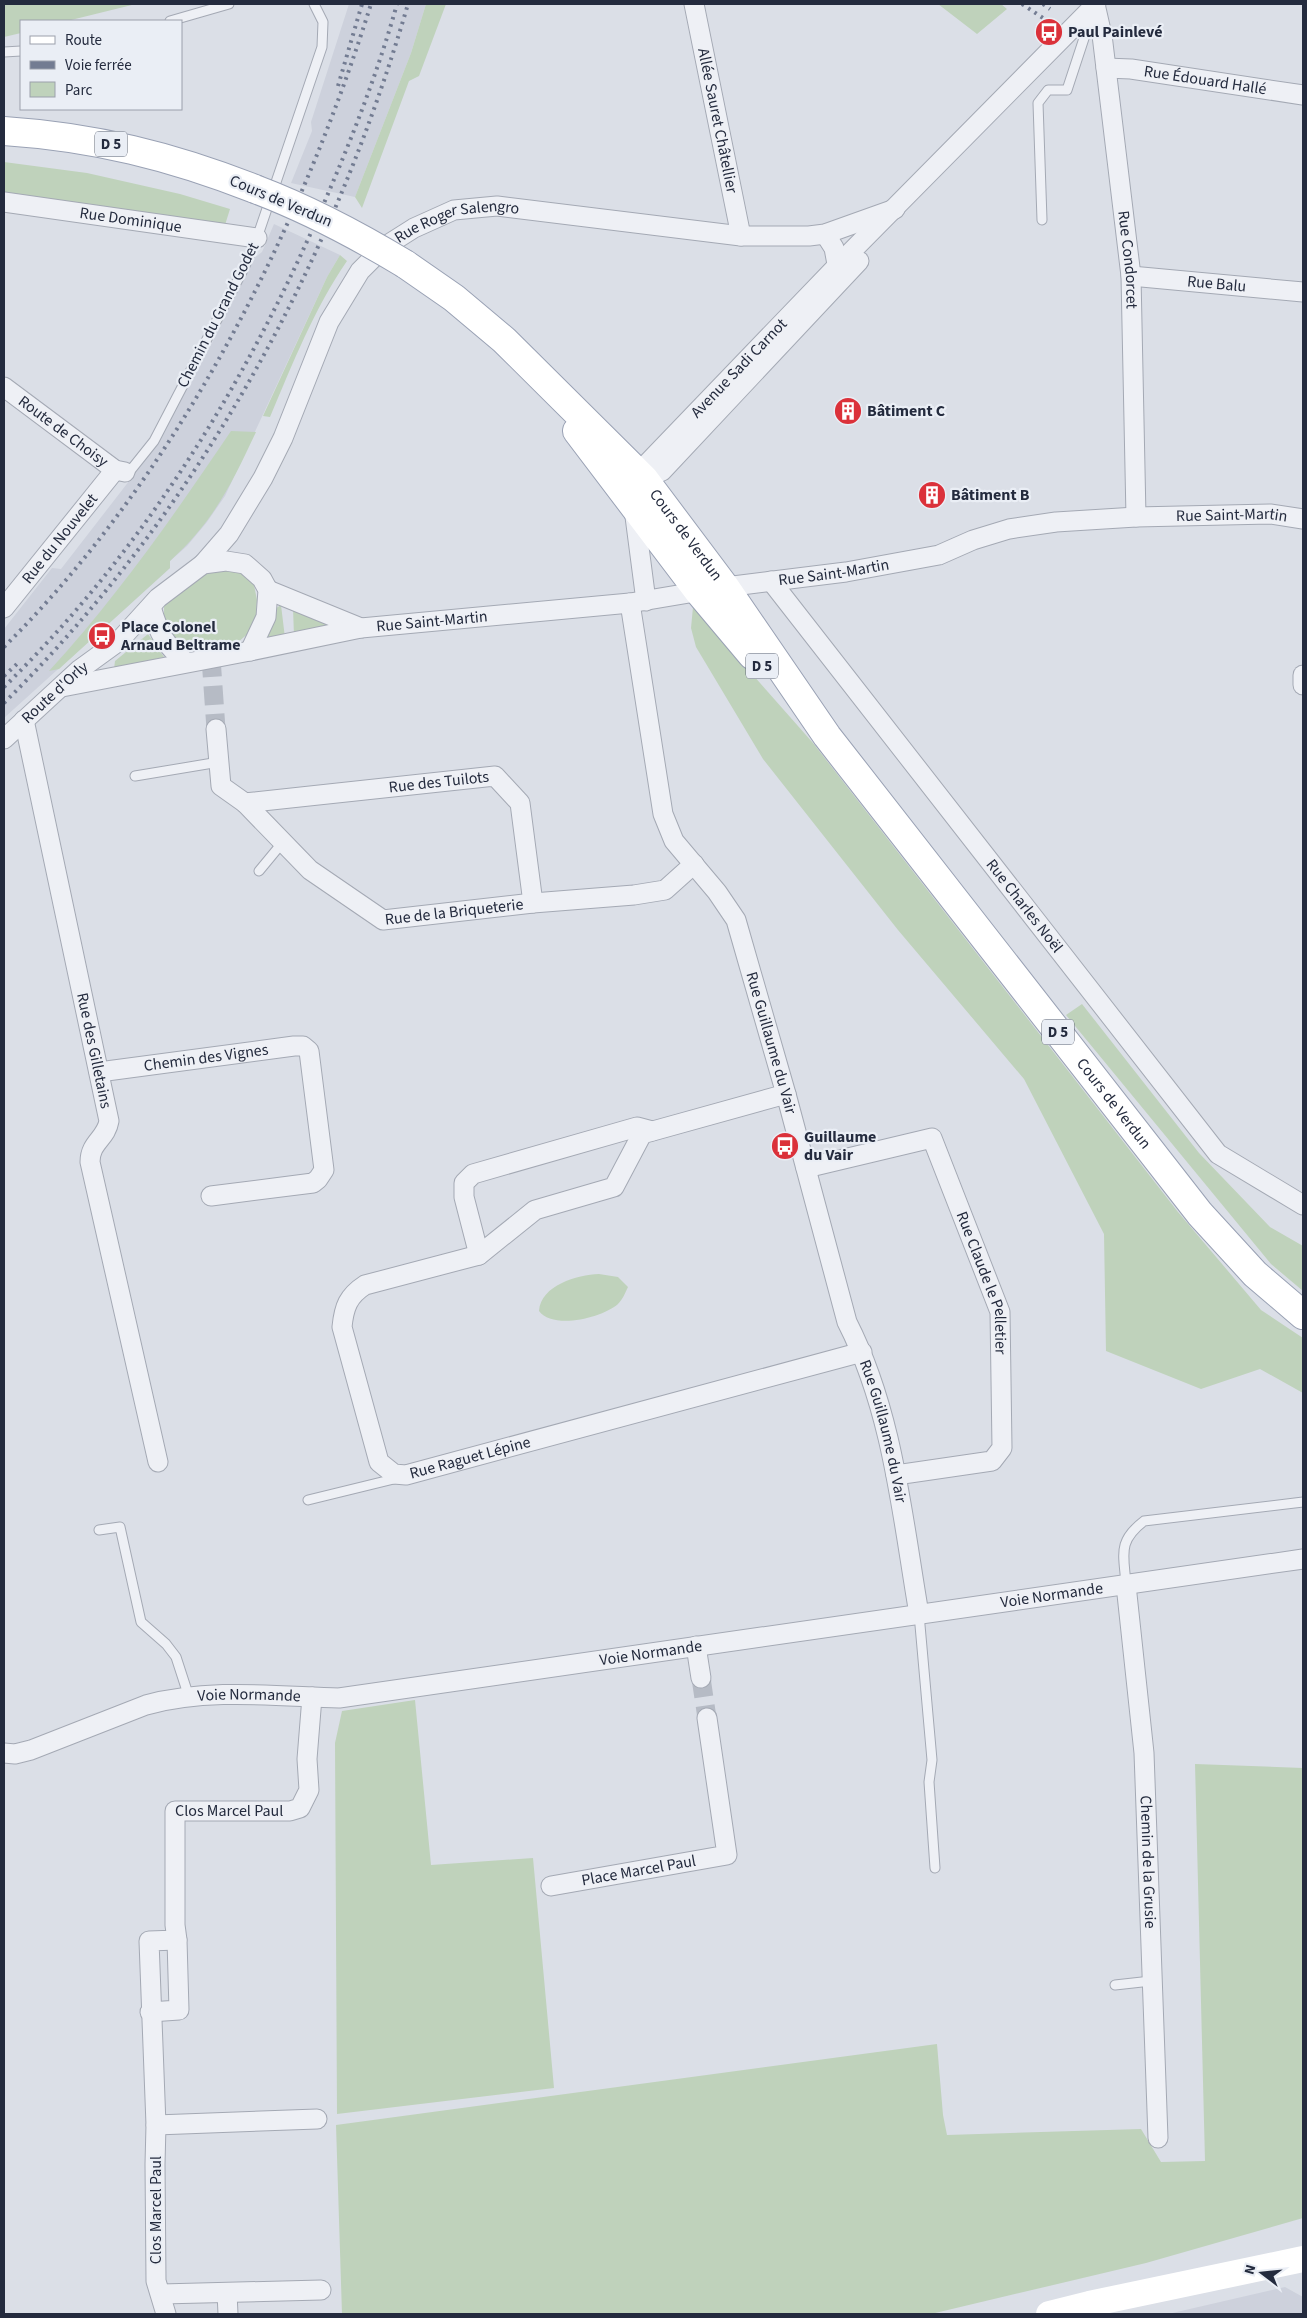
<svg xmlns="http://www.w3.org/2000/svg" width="1307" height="2318" font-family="'Source Sans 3',sans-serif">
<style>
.built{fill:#cdd1dc}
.green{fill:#bfd2bb}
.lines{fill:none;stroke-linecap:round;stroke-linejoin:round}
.minor-tunnel{stroke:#b6bbc5;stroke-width:19;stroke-dasharray:19 9;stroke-linecap:butt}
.service-casing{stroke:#a4a9b4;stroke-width:11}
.minor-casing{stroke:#a4a9b4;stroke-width:21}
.primary-casing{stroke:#99a1b4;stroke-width:30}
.service{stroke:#eef0f5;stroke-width:9}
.minor{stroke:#eef0f5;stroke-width:19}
.secondary{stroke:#fff;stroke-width:26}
.primary{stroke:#fff;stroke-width:28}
.rail{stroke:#737c92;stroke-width:4;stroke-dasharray:2.5 5;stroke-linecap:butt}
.primary-bridge-casing{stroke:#99a1b4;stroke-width:30;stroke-linecap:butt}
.primary-bridge{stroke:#fff;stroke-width:28}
.labels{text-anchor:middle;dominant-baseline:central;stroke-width:4.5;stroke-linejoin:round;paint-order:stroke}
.shield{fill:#eaeef5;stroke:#5f6675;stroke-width:1}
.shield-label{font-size:15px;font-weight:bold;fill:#242b3e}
.poi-label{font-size:16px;font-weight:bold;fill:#242b3e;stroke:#eaeef5;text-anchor:start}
.street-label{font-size:16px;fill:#242b3e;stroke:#eaeef5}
</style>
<rect width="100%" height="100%" fill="#dbdfe7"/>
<path class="built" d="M349 4H426L411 53 355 197 291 183 312 131 311 122Z
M274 224 340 255 327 277 225 496 207 522 187 546 170 561V568L4 718V629L52 568 61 569 150 454 212 343 253 259 262 252Z
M1285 2287 1303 2297V2314H1168Z"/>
<path class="green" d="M4 4H136L67 21H21V33L4 37Z
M426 4H446L419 76 409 81 362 208 355 197 411 53Z
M938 4H1001L1007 9 977 34Z
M4 162 87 173 180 194 230 209 225 225 4 193Z
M340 255 347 261C314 309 293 363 270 417L263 416 327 277Z
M231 431 256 432C231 485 214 521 170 561V568L59 669 49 671C117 597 175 514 231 431Z
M223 567 238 570 254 585 257 600 256 615 251 631 237 643 196 652 187 649 177 641 164 619V603L199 573Z
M281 605 285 638 266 643C266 628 267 613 281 605Z
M693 607 813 743 1178 1212 1261 1310 1303 1338V1393L1260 1369 1201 1389 1106 1351 1104 1234 1024 1079 898 930 763 759 696 647 691 628Z
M293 608 337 623 294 636Z
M148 634 164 657 114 669 115 661Z
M1082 1004 1199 1153 1270 1227 1303 1246V1291L1271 1264 1066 1015Z
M599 1274 618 1277 628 1287C625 1293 623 1299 618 1304 602 1318 553 1330 539 1311 541 1285 577 1275 599 1274Z
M415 1700 431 1865 533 1858 554 2088 337 2114 335 1743 342 1711Z
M1195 1764 1303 1768V2218L1146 2263 931 2314H342L336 2125 937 2044 943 2115 947 2135 1141 2129 1161 2162 1205 2161Z"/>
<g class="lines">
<path class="minor-tunnel" d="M211 658 216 729
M701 1678 707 1718"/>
<defs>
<path id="service" d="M170 21 229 4
M4 52 21 51
M1042 220 1038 103 1048 90H1067L1092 14
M125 472 130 471 154 441 244 268 257 238 322 47 323 22 314 4
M135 776 219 762
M259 871 283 842
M308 1500 398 1478
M99 1530 120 1527 141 1622 166 1644 176 1657 189 1697
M1126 1585C1124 1554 1117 1542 1144 1521L1303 1502
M919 1614 932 1760 929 1782 935 1868
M1115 1985 1151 1981"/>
<g id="minor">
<path id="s1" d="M694 4 741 236"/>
<path id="s2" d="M1095 4 1102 35 1131 276 1136 517"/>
<path id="s3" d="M1106 68 1131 69 1303 95"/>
<path id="s4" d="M4 202 257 238"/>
<path d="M825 234 834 248 839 275"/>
<path id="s5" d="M1131 276 1303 292"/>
<path id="s6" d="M4 387 115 470 125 472"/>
<path id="s7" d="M639 472 838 265 1096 4"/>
<path d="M634 479H644L662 471 859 261"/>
<path d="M634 509 646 601"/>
<path id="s8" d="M203 564 229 534 263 478 283 438 329 322 360 271 384 247 414 228 454 210 497 206 741 236H809L825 234 895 209"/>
<path id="s9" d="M771 581 1218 1154 1303 1205"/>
<path d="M268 590 361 628"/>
<path id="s10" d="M630 603 663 814 674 841 717 892 736 920 786 1094 847 1322C893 1412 902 1515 919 1614"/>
<path d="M151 607C159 634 164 644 186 662"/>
<path id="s11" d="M4 608 115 470"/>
<path d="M1303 675V685"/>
<path id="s12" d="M62 687 250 651 361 628 630 603 725 587 846 572 939 555 973 540 1009 529 1056 522 1136 517 1270 514 1303 519"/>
<path id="s13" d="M24 720 109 1121C106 1139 90 1142 90 1162L158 1462"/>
<path id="s14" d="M216 729 221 786 245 803 310 870 383 920 533 903 634 895 665 890 694 864"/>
<path id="s15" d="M4 739 79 670 119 641 158 598 203 564 226 561 245 564 262 579 268 590 266 617 250 651"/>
<path id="s16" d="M245 803 495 776 520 803 533 903"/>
<path id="s17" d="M99 1072 294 1046H303L309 1051 324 1170 318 1179 313 1183 211 1196"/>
<path id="s18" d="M786 1094 642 1134 614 1187 535 1210 479 1255 365 1285C348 1296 344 1307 342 1327L379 1462 394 1474 406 1475 862 1352"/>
<path id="s19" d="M806 1168 932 1138 1000 1312 1002 1448 992 1461 896 1475"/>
<path d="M479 1255 464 1197V1183L473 1174 637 1127 652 1131"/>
<path id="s20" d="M1126 1585 1144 1753 1158 2138"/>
<path d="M696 1646 701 1678"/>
<path id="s21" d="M4 1753 15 1754 31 1750 146 1705C208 1688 275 1696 339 1698L1303 1559"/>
<path id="s22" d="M551 1886 727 1855 707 1718"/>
<path d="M150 2012 179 2010 177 1940"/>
<path d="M156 2125 317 2119"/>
<path d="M227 2293 228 2314"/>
<path d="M161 2294 321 2290"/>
<path id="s23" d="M166 2314 156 2281 155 2164 156 2125 149 1941 177 1940 175 1925V1811H290L300 1808 309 1790 307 1759 312 1697"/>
</g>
<g id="primary">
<path d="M4 131C94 137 171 156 255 189"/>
<path id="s24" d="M405 264 454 298 504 340 644 479 725 587 827 736 1200 1214 1255 1274 1303 1315"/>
<path d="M577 431 699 592 752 655"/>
</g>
</defs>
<use href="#service" class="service-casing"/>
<use href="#minor" class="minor-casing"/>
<use href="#primary" class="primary-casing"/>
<use href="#service" class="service"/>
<use href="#minor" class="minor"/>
<path class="secondary" d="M1049 2314 1089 2304 1303 2259"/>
<use href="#primary" class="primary"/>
<path class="rail" d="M1022 4 1043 18
M1043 4 1050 9
M338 86 362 4
M4 647C177 475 299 234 371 4
M4 676 18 663
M4 687C144 550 247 382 324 203 352 138 378 72 397 4
M4 703C198 511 332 265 408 4"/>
<defs>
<path id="primary-bridge" d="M255 189C308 209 357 235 405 264"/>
</defs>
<use href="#primary-bridge" class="primary-bridge-casing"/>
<use href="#primary-bridge" class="primary-bridge"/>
</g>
<defs>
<symbol id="bus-disc" viewBox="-11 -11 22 22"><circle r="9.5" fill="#db313a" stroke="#eaeef5"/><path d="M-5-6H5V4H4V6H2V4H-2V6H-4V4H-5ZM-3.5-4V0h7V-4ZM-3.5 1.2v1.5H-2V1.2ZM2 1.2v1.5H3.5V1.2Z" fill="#fff"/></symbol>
<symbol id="building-disc" viewBox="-11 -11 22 22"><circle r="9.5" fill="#db313a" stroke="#eaeef5"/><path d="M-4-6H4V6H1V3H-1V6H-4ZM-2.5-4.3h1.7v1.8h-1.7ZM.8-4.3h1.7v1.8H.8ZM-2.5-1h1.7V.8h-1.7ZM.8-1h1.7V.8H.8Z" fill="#fff"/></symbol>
</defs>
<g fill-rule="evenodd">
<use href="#bus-disc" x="1033" y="16" width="32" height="32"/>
<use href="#building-disc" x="832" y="395" width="32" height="32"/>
<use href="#building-disc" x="916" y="479" width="32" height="32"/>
<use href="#bus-disc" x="86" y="620" width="32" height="32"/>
<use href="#bus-disc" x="769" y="1130" width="32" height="32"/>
</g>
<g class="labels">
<g class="shield">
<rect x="95" y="131.5" width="32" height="25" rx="4"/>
<rect x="746" y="653.5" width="32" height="25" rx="4"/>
<rect x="1042" y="1019.5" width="32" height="25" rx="4"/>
</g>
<g class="shield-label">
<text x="111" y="144">D 5</text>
<text x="762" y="666">D 5</text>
<text x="1058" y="1032">D 5</text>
</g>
<g class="poi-label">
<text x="1068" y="32">Paul Painlevé</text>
<text x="867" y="411">Bâtiment C</text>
<text x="951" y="495">Bâtiment B</text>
<text x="121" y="627">Place Colonel<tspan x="121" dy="18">Arnaud Beltrame</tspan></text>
<text x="804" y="1137">Guillaume<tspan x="804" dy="18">du Vair</tspan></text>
</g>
<g class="street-label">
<text stroke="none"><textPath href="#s3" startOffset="100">Rue Édouard Hallé</textPath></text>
<text stroke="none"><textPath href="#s1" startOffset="119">Allée Sauret Châtellier</textPath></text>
<text transform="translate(281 201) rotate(23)">Cours de Verdun</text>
<text stroke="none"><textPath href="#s4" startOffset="128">Rue Dominique</textPath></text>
<text stroke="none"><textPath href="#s8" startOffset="448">Rue Roger Salengro</textPath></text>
<text stroke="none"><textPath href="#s2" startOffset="258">Rue Condorcet</textPath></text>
<text stroke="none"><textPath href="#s5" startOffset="86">Rue Balu</textPath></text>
<text transform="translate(218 315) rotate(-63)">Chemin du Grand Godet</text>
<text stroke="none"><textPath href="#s7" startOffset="144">Avenue Sadi Carnot</textPath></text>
<text stroke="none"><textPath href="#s6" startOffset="74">Route de Choisy</textPath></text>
<text stroke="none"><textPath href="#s12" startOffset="1186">Rue Saint-Martin</textPath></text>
<text stroke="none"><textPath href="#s24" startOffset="392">Cours de Verdun</textPath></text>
<text stroke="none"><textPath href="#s11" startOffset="89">Rue du Nouvelet</textPath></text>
<text stroke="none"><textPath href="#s12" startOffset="781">Rue Saint-Martin</textPath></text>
<text stroke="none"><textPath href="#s12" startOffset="376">Rue Saint-Martin</textPath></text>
<text stroke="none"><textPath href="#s15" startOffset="69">Route d'Orly</textPath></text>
<text stroke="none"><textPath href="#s16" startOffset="195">Rue des Tuilots</textPath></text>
<text stroke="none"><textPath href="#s9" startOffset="412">Rue Charles Noël</textPath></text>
<text stroke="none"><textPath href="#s14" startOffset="340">Rue de la Briqueterie</textPath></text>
<text stroke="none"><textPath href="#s10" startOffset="471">Rue Guillaume du Vair</textPath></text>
<text stroke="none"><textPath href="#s13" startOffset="338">Rue des Gilletains</textPath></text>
<text stroke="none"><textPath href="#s17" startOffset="108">Chemin des Vignes</textPath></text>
<text stroke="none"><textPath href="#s24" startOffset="1104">Cours de Verdun</textPath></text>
<text stroke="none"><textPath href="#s19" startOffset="284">Rue Claude le Pelletier</textPath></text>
<text stroke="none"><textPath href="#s10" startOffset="876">Rue Guillaume du Vair</textPath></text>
<text stroke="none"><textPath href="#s18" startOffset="769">Rue Raguet Lépine</textPath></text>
<text stroke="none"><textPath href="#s21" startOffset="1065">Voie Normande</textPath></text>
<text stroke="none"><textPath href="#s21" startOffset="660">Voie Normande</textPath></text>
<text stroke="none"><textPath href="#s21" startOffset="255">Voie Normande</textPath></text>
<text stroke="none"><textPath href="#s23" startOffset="586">Clos Marcel Paul</textPath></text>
<text stroke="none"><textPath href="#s20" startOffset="278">Chemin de la Grusie</textPath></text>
<text stroke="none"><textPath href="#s22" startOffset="89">Place Marcel Paul</textPath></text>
<text transform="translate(156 2210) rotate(-90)">Clos Marcel Paul</text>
</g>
</g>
<rect width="1307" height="2318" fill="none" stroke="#242b3e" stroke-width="10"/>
<rect x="20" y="20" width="162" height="90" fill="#eaeef5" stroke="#9ba0ac"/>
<rect x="30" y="36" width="25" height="8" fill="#ffffff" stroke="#9ba0ac"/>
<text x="65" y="45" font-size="15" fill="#242b3e">Route</text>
<rect x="30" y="61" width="25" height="8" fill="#737c92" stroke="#9ba0ac"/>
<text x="65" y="70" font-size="15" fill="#242b3e">Voie ferrée</text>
<rect x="30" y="82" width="25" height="15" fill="#bfd2bb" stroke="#9ba0ac"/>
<text x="65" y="95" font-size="15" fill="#242b3e">Parc</text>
<g transform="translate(1262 2273) rotate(286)" stroke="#eaeef5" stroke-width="4" paint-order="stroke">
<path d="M0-4L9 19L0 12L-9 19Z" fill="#242b3e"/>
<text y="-8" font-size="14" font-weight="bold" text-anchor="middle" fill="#242b3e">N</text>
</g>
</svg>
